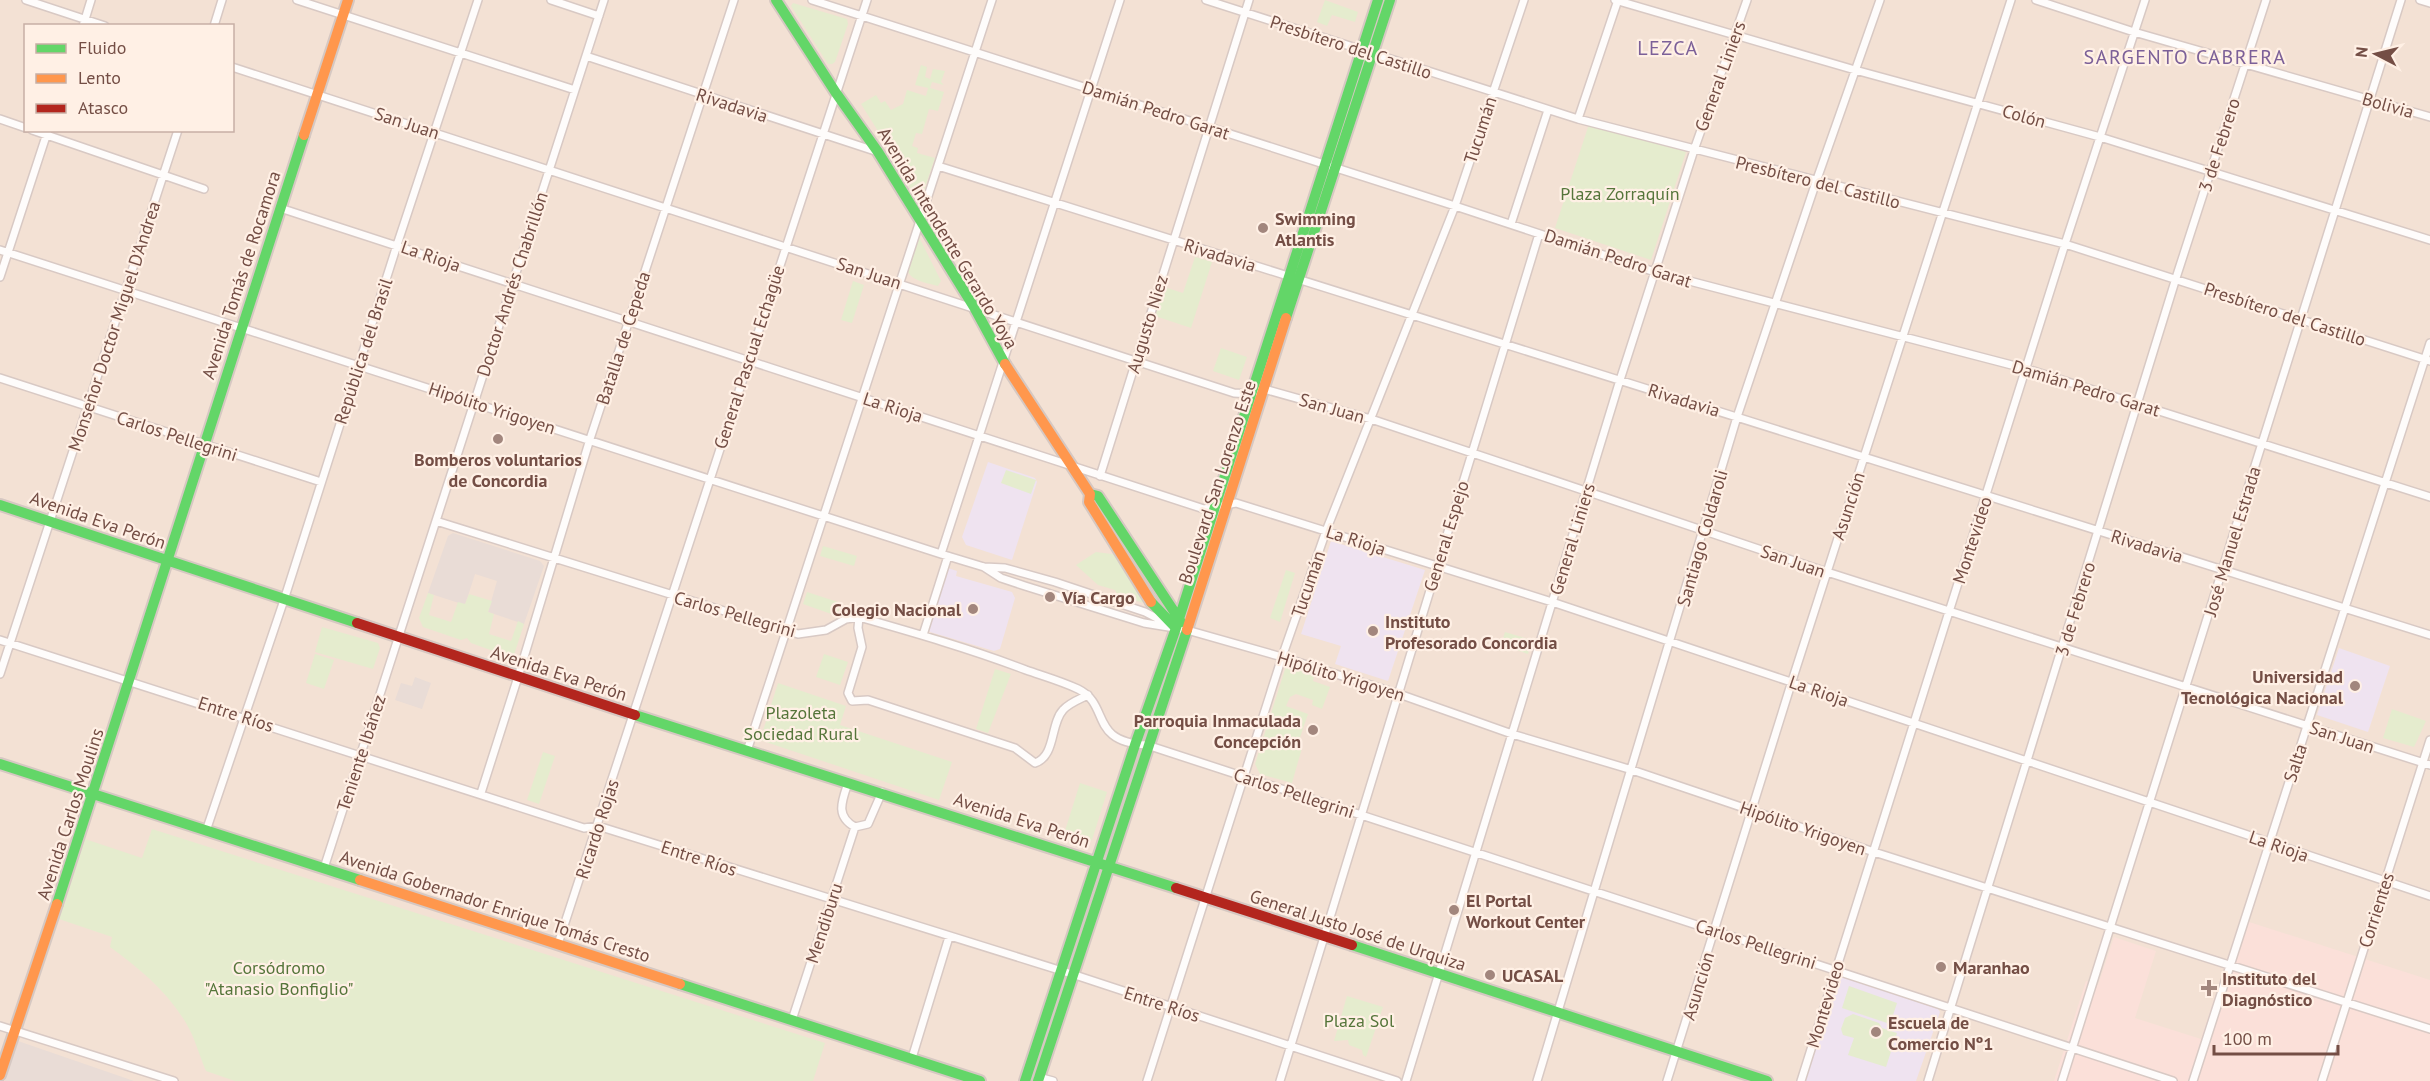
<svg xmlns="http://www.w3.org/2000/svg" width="2430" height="1081" font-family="'PT Sans',sans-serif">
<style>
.residential{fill:#f3e1d4;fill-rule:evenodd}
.commercial{fill:#fbe0d9}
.industrial{fill:#e9dcd6}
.education{fill:#efe3f0}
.green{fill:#e5ecce}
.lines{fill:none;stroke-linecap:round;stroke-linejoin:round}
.street-casing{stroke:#d8c9c4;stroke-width:10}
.fast-casing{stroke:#d6c8c2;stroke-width:14}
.slow-casing{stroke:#d6c8c2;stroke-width:14}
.jam-casing{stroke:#d6c8c2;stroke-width:14}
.street{stroke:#fefcfb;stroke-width:7}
.fast{stroke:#63d668;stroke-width:10}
.slow{stroke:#ff974d;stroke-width:10}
.jam{stroke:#b3261e;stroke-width:10}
.poi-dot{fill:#a2867d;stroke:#fff0e5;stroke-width:2}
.labels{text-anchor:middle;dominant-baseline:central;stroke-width:4.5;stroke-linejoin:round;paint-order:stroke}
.street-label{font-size:18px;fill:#744e45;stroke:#fff0e5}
.park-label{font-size:18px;fill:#55753a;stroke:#fff0e5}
.poi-label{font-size:18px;font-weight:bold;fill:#744e45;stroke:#fff0e5;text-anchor:start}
.neighbourhood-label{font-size:20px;letter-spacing:1.5px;fill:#7c6098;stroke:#fff0e5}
</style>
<rect width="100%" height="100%" fill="#f7ede5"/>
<path class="residential" d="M0 0H2430V1081H0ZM26 26H232V130H26Z"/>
<path class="commercial" d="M2240 919 2430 980V1081H2054L2086 981 2098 985 2114 937 2156 951 2135 1018 2201 1039Z"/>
<path class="industrial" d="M453 533 540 561 544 566 524 624 488 612 497 581 475 574 465 605 428 593 448 536Z
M415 677 431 683 422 709 395 700 401 683 412 686Z
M18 1041 134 1081H5Z"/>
<path class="education" d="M988 462 1035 478 1037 482 1012 560 966 545 962 537Z
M1331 541 1425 570 1388 681 1335 664 1341 646 1301 634Z
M948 568 957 571 956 576 1012 592 1015 598 1000 649 994 651 930 632 926 628Z
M2339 648 2390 666 2368 732 2317 715Z
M1841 976 1938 1009 1940 1012 1916 1081H1804L1836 979Z"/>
<path class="green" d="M1325 0 1358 12 1355 22 1332 15 1327 26 1317 22Z
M793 3 847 19 848 24 835 62 832 64H828L791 6Z
M921 65 927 67 925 77 930 79 933 69 945 71 941 82 944 85 932 82 930 88 944 92 938 111 929 109 922 134 916 133 912 146 918 148 917 153 935 158 922 196 915 197 893 155 861 104 876 95 881 103 885 101 891 110 903 104 907 90 926 96 928 88 915 85Z
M1590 121 1686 152 1651 260 1555 228Z
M919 237 941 281 938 286C927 283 911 281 907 270Z
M1195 257 1212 262 1191 328 1155 316 1164 287 1183 293Z
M853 281 864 285 852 323 841 320Z
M1221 348 1247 357 1239 380 1213 371Z
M1006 470 1036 480 1031 494 1001 483Z
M823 546 857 556 854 566 820 556Z
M1096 552 1119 555 1148 604 1118 596 1115 590 1098 585 1076 565Z
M1286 570 1295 573 1280 622 1270 618Z
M807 592 841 603 837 616 803 604Z
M428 593 434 595 429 615 451 622 458 602 465 604 469 594 492 601 488 612 494 614 489 634 511 641 518 621 524 624 513 658 471 643 467 638 461 640 423 627 419 618Z
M322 627 378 643 380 648 373 669 315 652Z
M1505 632 1532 640 1528 654 1501 645Z
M315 654 334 660 324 689 306 683Z
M824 654 848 662 840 685 816 677Z
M1287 663 1315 672 1313 681 1330 687 1322 709 1312 705 1313 700 1296 694 1290 697 1286 706 1308 714 1297 746 1302 748 1292 783 1260 774 1255 764Z
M995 669 1011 674 988 733 976 729Z
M778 683 846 706 840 725 952 762 939 800 760 740Z
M2392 709 2426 721 2414 747 2383 738Z
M543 752 555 756 539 804 527 800Z
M1080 783 1107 792 1092 840 1087 842 1064 834Z
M152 829 825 1043 813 1081H235L206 1071C199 1055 195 1038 186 1023 167 991 140 969 110 947L112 937 59 919 85 839 142 858Z
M1849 986 1897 1003 1890 1024 1842 1008Z
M1347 996 1383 1007 1366 1057 1363 1055 1362 1050 1349 1045 1348 1040 1334 1041Z
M1853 1014 1879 1023 1882 1028 1897 1033 1886 1067 1848 1055 1854 1038 1843 1035 1841 1029 1845 1018Z"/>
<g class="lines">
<defs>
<path id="street" d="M26 0 105 26
M297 0 575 90
M551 0 599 16
M812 0 1455 206 1655 272 2027 369 2430 497
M1206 0 1578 119 2065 244 2430 361
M1615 0 1855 70 2100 137 2430 240
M2036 0 2134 32 2430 117
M2420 0 2430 3
M83 26 91 0
M214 26 222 0
M586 56 878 152
M232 67 1234 393 1251 394 1264 389 1371 419 1827 572 2430 765
M0 119 26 128
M1578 119 1618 0
M32 130 204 189
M938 166 2430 635
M280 208 1204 509 1236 503 1552 602 2430 896
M1511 224 1548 110
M0 250 941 554 984 567 1005 568 1055 582 1145 612 1168 624
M0 277 48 130
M0 378 321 482
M1100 476 1249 0
M436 521 798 634 826 630 846 619 859 617C915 633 971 649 1026 670 1043 676 1061 681 1078 689 1111 705 1088 742 1147 745L1245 777 2173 1081
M941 554 1120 0
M984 567 1001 578 1025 586 1144 623 1187 630 1282 657 1399 694 1512 734 1632 770 1874 852 2430 1029
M859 617 858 628 862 647 848 693 852 701 868 700 1015 748 1035 763C1056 756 1050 724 1063 710 1069 703 1080 699 1088 695
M923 635 948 556
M0 640 584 828 598 826 1075 975 1397 1081
M0 674 178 130
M747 751 992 0
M848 783C842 801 835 816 855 827L868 824 882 792
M481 793 518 677 590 439 734 0
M206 831 284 600 397 245 478 0
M324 868 604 0
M558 944 867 0
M792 1020 855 827
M0 1026 174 1081
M912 1058 949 937
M1038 1077 1053 1081
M1147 1081 1282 657 1326 531 1455 206 1524 0
M1280 1081 1539 234
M1406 1081 1620 380 1694 150 1747 0
M1537 1081 1737 417 1816 182 1880 0
M1667 1081 1792 681 2011 0
M1801 1081 2065 244 2145 0
M1928 1081 2176 278 2266 0
M2062 1081 2401 0
M2193 1081 2430 343
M2322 1081 2430 740"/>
<path id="fast" d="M776 0 836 93 878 152 974 307 1005 364
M1286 318 1390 0
M1090 494 1098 496 1181 622
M0 505 357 623
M1151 602 1176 628 1378 0
M635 715 1176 888
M0 764 360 880
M57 904C141 648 220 391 304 135
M1352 945 1767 1081
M680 984 980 1081
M1025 1081 1135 745 1176 628
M1038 1081 1187 630"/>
<path id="slow" d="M304 135 348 0
M1005 364 1090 494 1089 502 1151 602
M1187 630 1286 318
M360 880 680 984
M0 1075 57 904"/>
<path id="jam" d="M357 623 635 715
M1176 888 1352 945"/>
</defs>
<use href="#street" class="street-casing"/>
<use href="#fast" class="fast-casing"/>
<use href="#slow" class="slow-casing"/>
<use href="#jam" class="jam-casing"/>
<use href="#street" class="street"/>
<use href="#fast" class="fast"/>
<use href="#slow" class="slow"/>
<use href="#jam" class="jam"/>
</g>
<g class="poi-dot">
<circle cx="1263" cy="228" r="6"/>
<circle cx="498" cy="439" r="6"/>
<circle cx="1050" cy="597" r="6"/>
<circle cx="973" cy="609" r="6"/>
<circle cx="1373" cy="631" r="6"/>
<circle cx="2355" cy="686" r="6"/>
<circle cx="1313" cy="730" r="6"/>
<circle cx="1454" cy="910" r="6"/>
<circle cx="1941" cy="967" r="6"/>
<circle cx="1490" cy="975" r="6"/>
<path d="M2206 979h6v6h6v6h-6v6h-6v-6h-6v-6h6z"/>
<circle cx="1876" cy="1032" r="6"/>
</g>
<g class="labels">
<g class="street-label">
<text transform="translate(1351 47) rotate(18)">Presbítero del Castillo</text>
<text transform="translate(1720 76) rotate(-70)">General Liniers</text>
<text transform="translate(732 105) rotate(18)">Rivadavia</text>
<text transform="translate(2388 105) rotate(16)">Bolivia</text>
<text transform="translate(1156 110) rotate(18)">Damián Pedro Garat</text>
<text transform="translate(2024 116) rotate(16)">Colón</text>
<text transform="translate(407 123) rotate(18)">San Juan</text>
<text transform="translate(1480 130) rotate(-72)">Tucumán</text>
<text transform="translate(2219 145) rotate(-72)">3 de Febrero</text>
<text transform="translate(1818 182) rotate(14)">Presbítero del Castillo</text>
<text transform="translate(948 238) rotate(59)">Avenida Intendente Gerardo Yoya</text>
<text transform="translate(1220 255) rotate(17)">Rivadavia</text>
<text transform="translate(431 256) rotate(19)">La Rioja</text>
<text transform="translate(1618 258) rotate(18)">Damián Pedro Garat</text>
<text transform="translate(869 273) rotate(18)">San Juan</text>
<text transform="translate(241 275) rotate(-72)">Avenida Tomás de Rocamora</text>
<text transform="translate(512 284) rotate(-72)">Doctor Andrés Chabrillón</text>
<text transform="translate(2285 314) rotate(18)">Presbítero del Castillo</text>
<text transform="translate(1147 324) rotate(-73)">Augusto Niez</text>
<text transform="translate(114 326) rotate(-72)">Monseñor Doctor Miguel D'Andrea</text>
<text transform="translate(623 338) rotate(-72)">Batalla de Cepeda</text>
<text transform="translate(363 351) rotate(-72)">República del Brasil</text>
<text transform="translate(749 357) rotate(-72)">General Pascual Echagüe</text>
<text transform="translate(2086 388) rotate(17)">Damián Pedro Garat</text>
<text transform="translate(1684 400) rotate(17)">Rivadavia</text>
<text transform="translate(893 407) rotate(18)">La Rioja</text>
<text transform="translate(492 408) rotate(18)">Hipólito Yrigoyen</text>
<text transform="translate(1332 408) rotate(16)">San Juan</text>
<text transform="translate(177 436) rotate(18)">Carlos Pellegrini</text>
<text transform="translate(1217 482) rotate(-72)">Boulevard San Lorenzo Este</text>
<text transform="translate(1848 506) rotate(-72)">Asunción</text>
<text transform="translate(98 520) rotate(19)">Avenida Eva Perón</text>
<text transform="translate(1446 536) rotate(-73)">General Espejo</text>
<text transform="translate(1702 538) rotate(-74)">Santiago Coldaroli</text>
<text transform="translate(1572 539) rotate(-73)">General Liniers</text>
<text transform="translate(1356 540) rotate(18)">La Rioja</text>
<text transform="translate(1972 540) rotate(-72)">Montevideo</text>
<text transform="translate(2232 541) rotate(-73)">José Manuel Estrada</text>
<text transform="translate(2147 546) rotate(17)">Rivadavia</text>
<text transform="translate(1793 561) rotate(19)">San Juan</text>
<text transform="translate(1308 584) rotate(-71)">Tucumán</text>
<text transform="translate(2075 609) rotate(-73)">3 de Febrero</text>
<text transform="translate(735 614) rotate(16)">Carlos Pellegrini</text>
<text transform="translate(559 673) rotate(18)">Avenida Eva Perón</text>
<text transform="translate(1341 676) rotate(17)">Hipólito Yrigoyen</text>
<text transform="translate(1819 691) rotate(19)">La Rioja</text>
<text transform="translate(236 714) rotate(18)">Entre Ríos</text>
<text transform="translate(2342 737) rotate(18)">San Juan</text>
<text transform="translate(361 753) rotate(-72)">Teniente Ibáñez</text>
<text transform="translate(2295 763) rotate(-72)">Salta</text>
<text transform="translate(1294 793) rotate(18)">Carlos Pellegrini</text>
<text transform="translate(70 814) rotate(-72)">Avenida Carlos Moulins</text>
<text transform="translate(1022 820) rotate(18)">Avenida Eva Perón</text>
<text transform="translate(1803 828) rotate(19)">Hipólito Yrigoyen</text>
<text transform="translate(597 829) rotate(-72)">Ricardo Rojas</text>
<text transform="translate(2279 846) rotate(19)">La Rioja</text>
<text transform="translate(699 858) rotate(18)">Entre Ríos</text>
<text transform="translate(495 906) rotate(18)">Avenida Gobernador Enrique Tomás Cresto</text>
<text transform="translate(2376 910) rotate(-72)">Corrientes</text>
<text transform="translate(824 923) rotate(-72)">Mendiburu</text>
<text transform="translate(1358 930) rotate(18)">General Justo José de Urquiza</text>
<text transform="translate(1756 944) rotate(18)">Carlos Pellegrini</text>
<text transform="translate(1698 986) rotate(-73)">Asunción</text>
<text transform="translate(1162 1004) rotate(18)">Entre Ríos</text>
<text transform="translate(1825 1004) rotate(-73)">Montevideo</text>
</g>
<g class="park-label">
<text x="1620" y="193">Plaza Zorraquín</text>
<text x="801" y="712">Plazoleta<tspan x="801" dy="21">Sociedad Rural</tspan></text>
<text x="279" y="967">Corsódromo<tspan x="279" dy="21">"Atanasio Bonfiglio"</tspan></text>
<text x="1359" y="1020">Plaza Sol</text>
</g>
<g class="poi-label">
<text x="1275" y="218">Swimming<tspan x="1275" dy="21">Atlantis</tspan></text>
<text x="498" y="459" text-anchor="middle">Bomberos voluntarios<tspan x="498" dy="21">de Concordia</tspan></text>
<text x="1062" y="597">Vía Cargo</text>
<text x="961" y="609" text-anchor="end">Colegio Nacional</text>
<text x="1385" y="621">Instituto<tspan x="1385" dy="21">Profesorado Concordia</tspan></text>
<text x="2343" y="676" text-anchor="end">Universidad<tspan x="2343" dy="21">Tecnológica Nacional</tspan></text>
<text x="1301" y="720" text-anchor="end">Parroquia Inmaculada<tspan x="1301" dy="21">Concepción</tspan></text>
<text x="1466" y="900">El Portal<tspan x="1466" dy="21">Workout Center</tspan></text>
<text x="1953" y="967">Maranhao</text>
<text x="1502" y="975">UCASAL</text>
<text x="2222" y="978">Instituto del<tspan x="2222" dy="21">Diagnóstico</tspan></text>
<text x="1888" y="1022">Escuela de<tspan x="1888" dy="21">Comercio Nº1</tspan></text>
</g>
<g class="neighbourhood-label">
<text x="1668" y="48">LEZCA</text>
<text x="2185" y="57">SARGENTO CABRERA</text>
</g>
</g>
<rect x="24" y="24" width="210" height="108" fill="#fff0e5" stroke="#c7afa5" stroke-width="1.5"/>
<rect x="36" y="44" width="30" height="9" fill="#63d668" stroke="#c7afa5" stroke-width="1.5"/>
<text x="78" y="54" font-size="18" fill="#744e45">Fluido</text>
<rect x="36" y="74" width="30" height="9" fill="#ff974d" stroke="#c7afa5" stroke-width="1.5"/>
<text x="78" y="84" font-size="18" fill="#744e45">Lento</text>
<rect x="36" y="104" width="30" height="9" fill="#b3261e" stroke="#c7afa5" stroke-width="1.5"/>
<text x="78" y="114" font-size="18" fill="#744e45">Atasco</text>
<g transform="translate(2376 54) rotate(277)" stroke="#fff0e5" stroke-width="4.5" paint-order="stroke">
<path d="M0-4.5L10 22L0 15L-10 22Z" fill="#744e45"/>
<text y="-9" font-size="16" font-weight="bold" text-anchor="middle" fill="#744e45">N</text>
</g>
<path d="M2214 1045v9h124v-9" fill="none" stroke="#744e45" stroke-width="3"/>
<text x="2223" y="1045" font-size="18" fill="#744e45" stroke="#fff0e5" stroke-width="4.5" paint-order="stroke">100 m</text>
</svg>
